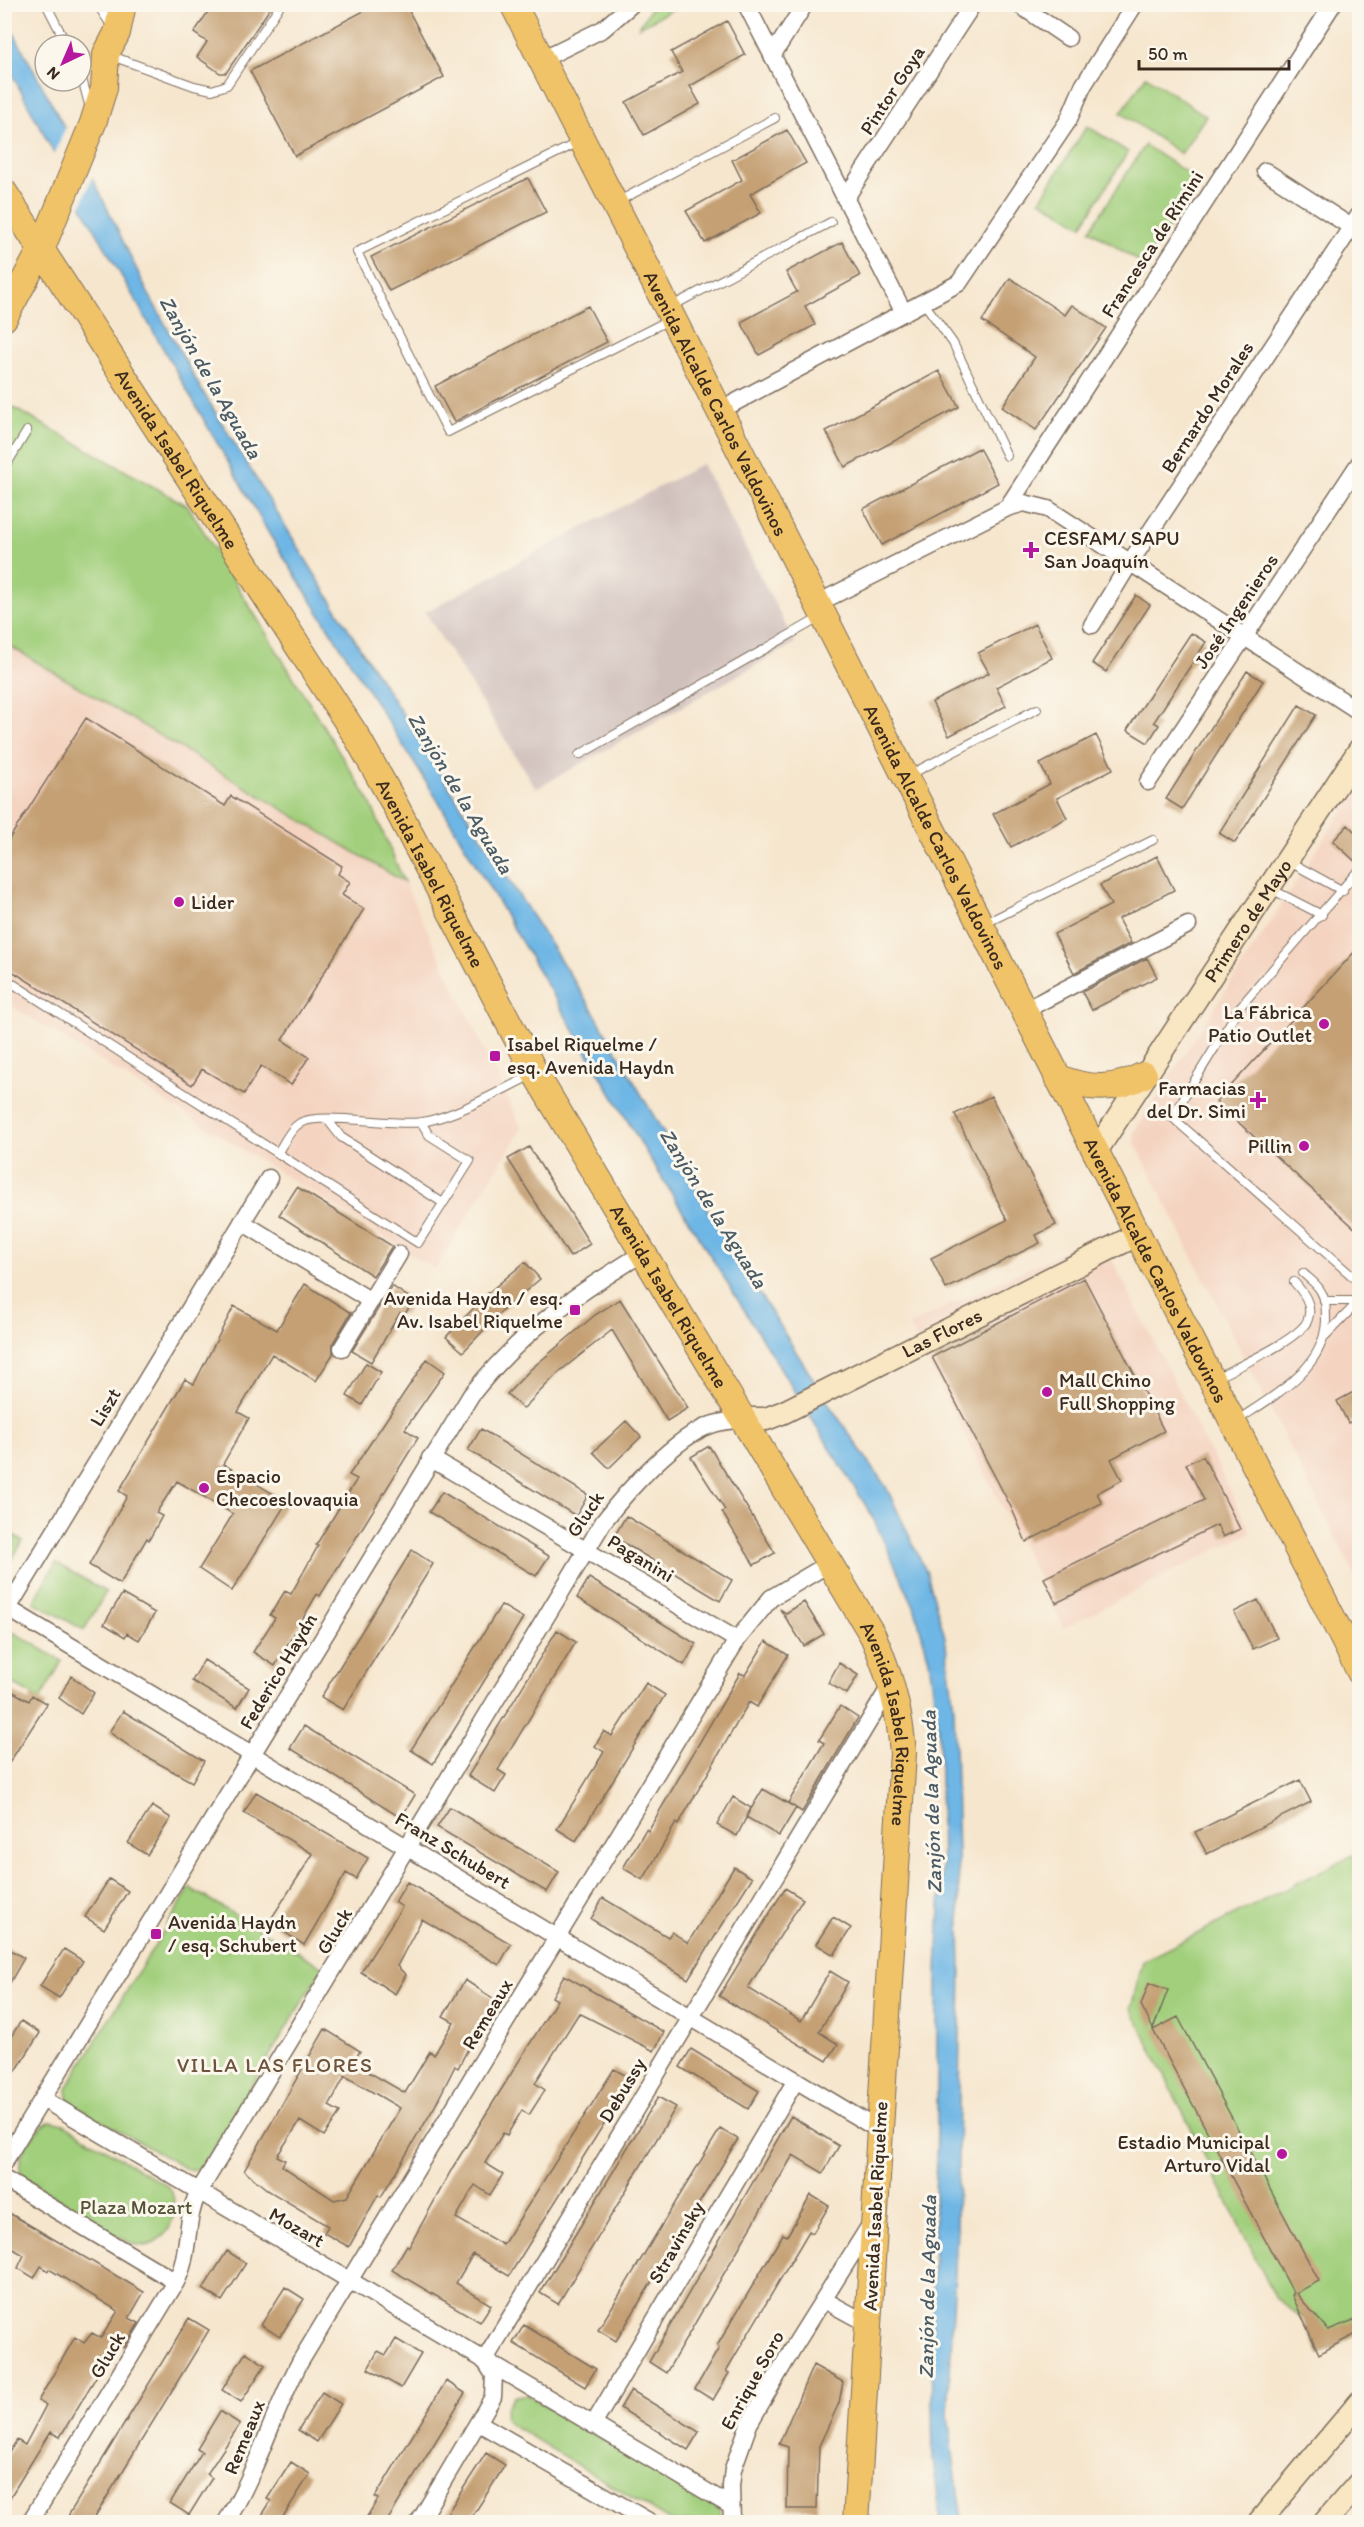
<svg xmlns="http://www.w3.org/2000/svg" width="1364" height="2527" font-family="Itim,sans-serif">
<style>
.built{fill:#f4d3c0}
.industrial{fill:#d0c0bc}
.green{fill:#a1cf7c;stroke:#6e7c4d;stroke-width:1.5}
.water{fill:#6db6e5;stroke:#547082;stroke-width:1.5}
.pier{fill:#f6e6ce}
.building{fill:#c5a075;fill-rule:evenodd}
.lines{fill:none;stroke-linecap:round;stroke-linejoin:round}
.lane-casing{stroke:#7c6c5c;stroke-width:10}
.street-casing{stroke:#7c6c5c;stroke-width:19}
.secondary-casing{stroke:#7c6c5c;stroke-width:25}
.primary-casing{stroke:#7c6c5c;stroke-width:28}
.lane{stroke:#fff;stroke-width:8}
.street{stroke:#fff;stroke-width:16}
.secondary{stroke:#f9e7c3;stroke-width:22}
.primary{stroke:#f0c369;stroke-width:26}
.poi-dot{fill:#b5179e;stroke:#fbf7ec;stroke-width:2}
.labels{text-anchor:middle;dominant-baseline:central;stroke-width:6;stroke-linejoin:round;paint-order:stroke}
.street-label{font-size:20px;fill:#3b2a1e;stroke:#fbf7ec}
.poi-label{font-size:20px;fill:#3b2a1e;stroke:#fbf7ec;text-anchor:start}
.park-label{font-size:20px;fill:#545336;stroke:#fbf7ec}
.water-label{font-size:21px;font-style:italic;fill:#4c5b64;stroke:#fbf7ec}
.neighbourhood-label{font-size:21px;letter-spacing:1.5px;fill:#6b533c;stroke:#fbf7ec}
</style>
<rect width="100%" height="100%" fill="#fbf7ec"/>
<filter id="ink" filterUnits="userSpaceOnUse"><feTurbulence type="fractalNoise" baseFrequency=".0167" numOctaves="2"/><feDisplacementMap in="SourceGraphic" scale="12" xChannelSelector="R" yChannelSelector="G"/><feConvolveMatrix kernelMatrix="1 2 1 2 8 2 1 2 1" color-interpolation-filters="sRGB"/></filter>
<filter id="wash" filterUnits="userSpaceOnUse"><feTurbulence type="fractalNoise" baseFrequency=".008" numOctaves="4" result="noise"/><feDisplacementMap in="SourceGraphic" scale="24" xChannelSelector="R" yChannelSelector="G"/><feGaussianBlur stdDeviation="1.35" result="paint"/><feColorMatrix in="noise" values="0 0 0 0 0 0 0 0 0 0 0 0 0 0 0 0 0 1.4 0 .05"/><feComposite in="paint" operator="in"/></filter>
<g filter="url(#wash)">
<rect width="100%" height="100%" fill="#f6e6ce"/>
<path class="built" d="M4 643 404 882 522 1128 435 1269 5 1002Z
M1359 785V1584L1135 1143 1134 1132Z
M1099 1234 1251 1532 1064 1628 909 1325Z"/>
<path class="industrial" d="M702 464 795 643 536 789 425 612Z"/>
<path class="green" d="M653 5V4L681 5 639 27Z
M1146 76 1206 116 1181 154 1121 113Z
M1087 126 1128 152 1082 226 1040 200Z
M1145 145 1199 181 1144 265 1090 230Z
M5 403 188 506 370 802 404 882 5 643Z
M5 1530 23 1541 5 1571Z
M56 1563 106 1592 84 1630 34 1602Z
M13 1632 62 1661 40 1700 5 1679V1646Z
M1359 1852V2332L1319 2354 1303 2318 1276 2299 1131 2008 1143 1961Z
M190 1888 323 1967 206 2162 200 2168 190 2171 75 2106 68 2099 67 2088Z
M51 2121 64 2124 169 2187C184 2209 166 2252 136 2245 122 2241 110 2231 99 2224 74 2208 49 2193 24 2177 10 2161 35 2128 51 2121Z
M528 2395 711 2504 720 2510 722 2522H672L510 2424 505 2419 506 2408 514 2396Z
M816 2515 817 2522H772L771 2518Z"/>
<path class="water" d="M4 15 99 191 147 291 201 389 362 651 595 1014 719 1229 830 1406 886 1487 927 1573 945 1637 954 1708 961 1966 957 2229 948 2415 962 2522H941L933 2459 931 2356 937 2124V1970L942 1864 939 1736 929 1660 914 1606 871 1514 649 1157 437 799 271 537 86 214 5 61Z"/>
<path class="pier" d="M67 124 93 174 80 209 53 158Z"/>
<g id="blocks">
<path class="building" d="M213 4H273L226 73H220L197 57 207 42 194 33Z
M377 4H405L444 77 295 156 250 71Z
M727 21 745 55 690 86 700 104 644 135 626 102 682 72 671 52Z
M787 130 806 163 750 194 761 213 705 243 686 211 742 180 732 160Z
M528 178 546 212 389 291 371 257Z
M842 242 860 276 805 306 815 325 759 355 741 322 797 292 786 272Z
M1010 278 1065 315 1072 305 1106 328 1036 430 1002 407 1035 357 982 321Z
M588 306 607 342 454 422 435 386Z
M939 371 959 407 845 467 826 431Z
M979 448 998 483 882 545 863 509Z
M1136 595 1150 605 1106 672 1092 663Z
M1035 624 1052 658 996 687 1006 706 949 736 932 702 989 673 978 653Z
M1191 633 1206 642 1154 722 1159 725 1148 743 1127 730Z
M1247 671 1263 681 1182 809 1166 799Z
M1299 705 1316 715 1235 843 1219 833Z
M86 718 225 806 231 796 342 866 338 874 350 882 342 895 364 909 282 1040 309 1057 291 1085 261 1066 244 1094 202 1069 192 1085 4 966V847Z
M1096 735 1113 769 1057 798 1067 818 1011 847 993 814 1050 784 1040 764Z
M1348 825 1359 836V865L1333 841Z
M1157 856 1174 890 1118 919 1131 943 1074 973 1054 934 1111 905 1100 885Z
M1359 947V1232L1216 1102Z
M1147 958 1157 977 1092 1010 1082 992Z
M991 1096 1056 1225 1036 1235 1040 1243 946 1289 931 1258 1007 1220 955 1114Z
M529 1147 590 1244 570 1257 508 1159Z
M297 1187 392 1246 373 1276 279 1215Z
M525 1262 540 1279 503 1310 463 1352 446 1337 488 1293Z
M1084 1278 1164 1431 1111 1459 1122 1480 1097 1493 1102 1503 1026 1542 1012 1509 932 1357Z
M305 1284 351 1313 333 1343V1354L316 1381 272 1354 238 1412 249 1418 223 1464 287 1502 232 1591 199 1569 233 1514 177 1481 156 1513 162 1516 149 1540 147 1538 120 1584 89 1565 127 1496 119 1491 185 1379 194 1384 234 1306 277 1330Z
M392 1286 414 1301 404 1315 400 1313 371 1362 352 1351Z
M620 1299 688 1408 667 1421 612 1330 559 1372 523 1409 507 1394 531 1369 595 1315Z
M427 1359 445 1372 405 1429 418 1438 320 1596 317 1594 275 1666 253 1652 275 1618 270 1615 285 1591 291 1594 318 1546 316 1545 357 1479 349 1475Z
M366 1363 381 1372 362 1405 347 1396Z
M1359 1389V1418L1348 1423 1337 1401Z
M626 1421 641 1437 609 1468 593 1452Z
M481 1429 588 1495 576 1516 468 1450Z
M709 1446 775 1553 754 1565 722 1512 725 1510 691 1457Z
M1203 1456 1240 1529 1223 1537 1217 1525 1056 1603 1044 1578 1204 1500 1186 1464Z
M442 1492 549 1556 536 1576 429 1512Z
M626 1516 732 1580 720 1601 614 1537Z
M412 1550 433 1564 343 1710 321 1697Z
M589 1578 696 1644 684 1665 577 1598Z
M122 1594 155 1613 139 1640 127 1633 125 1637 104 1624Z
M1258 1600 1277 1638 1253 1649 1234 1612Z
M804 1602 824 1634 804 1646 780 1609 786 1613Z
M501 1605 523 1618 433 1764 411 1750Z
M557 1630 576 1642 498 1770 506 1775 495 1793 468 1776Z
M766 1641 788 1655 757 1707 749 1702 678 1825 676 1823 643 1880 623 1868 646 1829 648 1831 740 1673 745 1675Z
M204 1660 249 1688 237 1708 192 1681Z
M839 1663 858 1675 847 1694 828 1683Z
M71 1676 94 1693 81 1714 59 1698Z
M646 1683 665 1695 576 1841 557 1829 604 1752 595 1746 604 1731 612 1736Z
M10 1690 29 1701 32 1695 47 1704 4 1771V1699Z
M840 1706 858 1718 802 1812 788 1803 824 1743 819 1740Z
M123 1711 204 1761 192 1782 138 1752 109 1732Z
M304 1726 415 1795 401 1818 290 1748Z
M1300 1780 1311 1802 1207 1854 1195 1832Z
M763 1789 796 1808 779 1836 746 1817Z
M256 1792 368 1858 356 1879 346 1873 304 1945 269 1922 313 1854 244 1813Z
M733 1797 751 1808 737 1836 717 1825Z
M152 1806 171 1818 147 1855 128 1843Z
M450 1807 559 1872 547 1892 437 1827Z
M734 1867 752 1878 688 1979 591 1919 603 1898 668 1937 672 1932 688 1943Z
M109 1879 128 1891 104 1929 85 1917Z
M407 1882 511 1944 499 1965 422 1919 397 1966 406 1975 395 1994 361 1972 402 1907 395 1902Z
M785 1888 803 1899 748 1988 801 2021 830 1971 848 1982 819 2032 838 2044 827 2061 719 1996Z
M833 1917 851 1928 834 1955 816 1944Z
M4 1946 24 1958 4 1993Z
M64 1949 83 1961 59 1998 40 1986Z
M564 1975 664 2032 654 2051 579 2013 535 2083 545 2090 529 2115 522 2110 507 2135 503 2133 485 2163 503 2174 490 2195 475 2185 456 2218 503 2245 614 2069 632 2079 509 2276 473 2254 456 2283 491 2305 480 2322 392 2270 407 2245 409 2247 453 2167 557 2000 552 1997Z
M465 1980 494 1999 458 2068 455 2066 435 2106 381 2197 378 2195 349 2247 324 2233 328 2226 269 2191 244 2171 325 2029 360 2051 353 2063 405 2093 430 2051 434 2055 454 2022 443 2016ZM345 2076 400 2108 347 2197 334 2200 282 2166 285 2160 277 2156 300 2121 324 2136 340 2112 329 2106Z
M1149 1983 1168 1990 1153 2029 1141 2005Z
M1178 2017 1319 2281 1296 2293 1328 2330 1359 2318V2332L1319 2354 1292 2295 1294 2294 1153 2030Z
M21 2021 40 2033 16 2071 4 2063V2047Z
M691 2049 759 2091 748 2109 680 2067Z
M658 2097 676 2107 558 2304 540 2293Z
M791 2116 839 2146 823 2173 793 2155 666 2373 649 2362Z
M720 2129 738 2139 616 2341 598 2330Z
M811 2195 829 2206 813 2233 809 2231 726 2371 729 2373 713 2400 695 2389 719 2348 717 2346 767 2261 783 2234 787 2236Z
M4 2210 144 2292 129 2318 139 2323 124 2347 117 2342 60 2437 50 2432 4 2507V2460L17 2440 25 2445 46 2405 38 2401 75 2337 84 2343 92 2333 101 2338 118 2311 49 2269 48 2271 41 2266 34 2278 18 2268 24 2255 4 2244Z
M227 2251 246 2263 222 2301 203 2289Z
M285 2287 304 2299 280 2337 261 2325Z
M189 2318 209 2330 91 2523H77L68 2516Z
M524 2325 596 2369 585 2387 513 2343Z
M396 2339 421 2354 401 2388 368 2369 378 2351 386 2355Z
M246 2352 265 2365 241 2402 222 2390Z
M813 2365 843 2382 839 2403 819 2446 817 2509H787L788 2447 779 2444Z
M446 2381 465 2393 386 2523H363L378 2499 375 2497Z
M631 2390 699 2432 688 2450 620 2408Z
M322 2392 341 2404 317 2442 298 2430Z
M220 2411 240 2424 207 2474 212 2478 189 2515 170 2503 202 2452 197 2449Z
M486 2453 505 2465 481 2503 468 2523H441Z
M291 2462 310 2474 279 2523H257L271 2501 267 2499Z"/>
</g>
</g>
<g filter="url(#ink)">
<use href="#blocks" fill-opacity="0" stroke="#7c6c5c" stroke-width="1.5"/>
<g class="lines">
<defs>
<path id="lane" d="M46 4 67 45
M97 4 113 28
M109 55 194 86 212 90 227 85 281 4
M81 75 90 108
M581 141 357 252 448 432 669 320
M617 202 775 118
M924 303 953 343 1007 456
M670 307 831 222
M4 469 27 431
M579 755 821 617
M909 775 1037 709
M1288 861 1343 891
M1356 873 1240 1007 1172 1117 1360 1283
M1269 888 1322 915
M984 924 1153 840
M4 978 418 1243 470 1161 429 1135 421 1122
M327 1119 341 1137 443 1203
M278 1152C284 1143 290 1129 300 1123 320 1111 396 1127 423 1122 461 1114 497 1092 532 1075
M1324 1301H1358
M1325 1336 1360 1300
M1214 1379C1234 1368 1302 1339 1308 1319 1313 1304 1303 1292 1294 1282
M1236 1421C1272 1397 1324 1370 1326 1321 1326 1310 1326 1299 1320 1290 1316 1283 1308 1278 1303 1273"/>
<path id="street" d="M746 4 904 313
M1018 4 1068 38
M772 56 805 4
M540 60 603 29 632 4
M1265 171 1359 232
M845 199 973 4
M719 411 959 283 1068 121 1083 86 1135 4
M1007 508 1333 4
M816 604 1007 508 1024 503 1048 509 1360 712
M1092 625 1131 561 1360 214
M1148 782 1360 462
M1023 1011 1188 925
M242 1222 371 1301
M342 1348 399 1254
M430 1458 737 1640
M4 1606 879 2130
M4 1615 269 1178
M43 2099 731 2506
M4 2162 471 1395C523 1330 573 1296 643 1253
M4 2179 176 2282
M824 2300 868 2324
M484 2361 892 1683
M479 2423 650 2522
M593 2425 796 2080
M30 2522 176 2282C191 2253 184 2222 198 2193L604 1521C626 1492 675 1437 711 1425 721 1421 733 1421 743 1419
M226 2522C257 2472 272 2415 300 2362L737 1640 771 1598 830 1563
M419 2522 493 2397 494 2375 485 2361
M732 2522 731 2486 733 2469 749 2424 793 2348 872 2222"/>
<g id="secondary">
<path id="s1" d="M1095 1153 1360 749"/>
<path id="s2" d="M743 1419H766L784 1412 1137 1235"/>
<path d="M1259 2522 1360 2402"/>
<path d="M1325 2522 1360 2482"/>
</g>
<g id="primary">
<path id="s3" d="M513 4 1360 1672"/>
<path id="s4" d="M4 192 357 737 394 803 535 1073 873 1636C890 1674 900 1712 903 1753L856 2522"/>
<path d="M4 318 41 250 93 123 104 88 106 54 117 33 123 4"/>
<path d="M1057 1077C1087 1090 1115 1091 1144 1075"/>
</g>
</defs>
<use href="#lane" class="lane-casing"/>
<use href="#street" class="street-casing"/>
<use href="#secondary" class="secondary-casing"/>
<use href="#primary" class="primary-casing"/>
<use href="#lane" class="lane"/>
<use href="#street" class="street"/>
<use href="#secondary" class="secondary"/>
<use href="#primary" class="primary"/>
</g>
</g>
<g class="poi-dot">
<path d="M1028 541h6v6h6v6h-6v6h-6v-6h-6v-6h6z"/>
<circle cx="179" cy="902" r="6"/>
<circle cx="1324" cy="1024" r="6"/>
<rect x="489" y="1050" width="12" height="12" rx="3"/>
<path d="M1255 1091h6v6h6v6h-6v6h-6v-6h-6v-6h6z"/>
<circle cx="1304" cy="1146" r="6"/>
<rect x="569" y="1304" width="12" height="12" rx="3"/>
<circle cx="1047" cy="1392" r="6"/>
<circle cx="204" cy="1488" r="6"/>
<rect x="150" y="1928" width="12" height="12" rx="3"/>
<circle cx="1282" cy="2154" r="6"/>
</g>
<g class="labels">
<g class="street-label">
<text transform="translate(892 90) rotate(-57)">Pintor Goya</text>
<text transform="translate(1152 244) rotate(-57)">Francesca de Rímini</text>
<text stroke="none"><textPath href="#s3" startOffset="448">Avenida Alcalde Carlos Valdovinos</textPath></text>
<text transform="translate(1207 407) rotate(-57)">Bernardo Morales</text>
<text stroke="none"><textPath href="#s4" startOffset="318">Avenida Isabel Riquelme</textPath></text>
<text transform="translate(1236 611) rotate(-56)">José Ingenieros</text>
<text stroke="none"><textPath href="#s3" startOffset="934">Avenida Alcalde Carlos Valdovinos</textPath></text>
<text stroke="none"><textPath href="#s4" startOffset="804">Avenida Isabel Riquelme</textPath></text>
<text stroke="none"><textPath href="#s1" startOffset="278">Primero de Mayo</textPath></text>
<text stroke="none"><textPath href="#s3" startOffset="1420">Avenida Alcalde Carlos Valdovinos</textPath></text>
<text stroke="none"><textPath href="#s4" startOffset="1290">Avenida Isabel Riquelme</textPath></text>
<text stroke="none"><textPath href="#s2" startOffset="219">Las Flores</textPath></text>
<text transform="translate(105 1407) rotate(-59)">Liszt</text>
<text transform="translate(585 1514) rotate(-56)">Gluck</text>
<text transform="translate(641 1558) rotate(31)">Paganini</text>
<text transform="translate(278 1671) rotate(-59)">Federico Haydn</text>
<text stroke="none"><textPath href="#s4" startOffset="1776">Avenida Isabel Riquelme</textPath></text>
<text transform="translate(453 1850) rotate(31)">Franz Schubert</text>
<text transform="translate(334 1931) rotate(-59)">Gluck</text>
<text transform="translate(487 2014) rotate(-59)">Remeaux</text>
<text transform="translate(622 2090) rotate(-59)">Debussy</text>
<text transform="translate(875 2206) rotate(-87)">Avenida Isabel Riquelme</text>
<text transform="translate(297 2227) rotate(30)">Mozart</text>
<text transform="translate(676 2242) rotate(-60)">Stravinsky</text>
<text transform="translate(107 2355) rotate(-59)">Gluck</text>
<text transform="translate(752 2380) rotate(-61)">Enrique Soro</text>
<text transform="translate(244 2437) rotate(-68)">Remeaux</text>
</g>
<g class="poi-label">
<text x="1044" y="538">CESFAM/ SAPU<tspan x="1044" dy="23">San Joaquín</tspan></text>
<text x="191" y="902">Lider</text>
<text x="1312" y="1012" text-anchor="end">La Fábrica<tspan x="1312" dy="23">Patio Outlet</tspan></text>
<text x="507" y="1044">Isabel Riquelme /<tspan x="507" dy="23">esq. Avenida Haydn</tspan></text>
<text x="1246" y="1088" text-anchor="end">Farmacias<tspan x="1246" dy="23">del Dr. Simi</tspan></text>
<text x="1292" y="1146" text-anchor="end">Pillin</text>
<text x="563" y="1298" text-anchor="end">Avenida Haydn / esq.<tspan x="563" dy="23">Av. Isabel Riquelme</tspan></text>
<text x="1059" y="1380">Mall Chino<tspan x="1059" dy="23">Full Shopping</tspan></text>
<text x="216" y="1476">Espacio<tspan x="216" dy="23">Checoeslovaquia</tspan></text>
<text x="168" y="1922">Avenida Haydn<tspan x="168" dy="23">/ esq. Schubert</tspan></text>
<text x="1270" y="2142" text-anchor="end">Estadio Municipal<tspan x="1270" dy="23">Arturo Vidal</tspan></text>
</g>
<g class="park-label">
<text x="136" y="2207">Plaza Mozart</text>
</g>
<g class="water-label">
<text transform="translate(211 377) rotate(60)">Zanjón de la Aguada</text>
<text transform="translate(461 793) rotate(59)">Zanjón de la Aguada</text>
<text transform="translate(714 1208) rotate(58)">Zanjón de la Aguada</text>
<text transform="translate(931 1802) rotate(-92)">Zanjón de la Aguada</text>
<text transform="translate(927 2287) rotate(-89)">Zanjón de la Aguada</text>
</g>
<g class="neighbourhood-label">
<text x="275" y="2064">VILLA LAS FLORES</text>
</g>
</g>
<rect width="1364" height="2527" fill="none" stroke="#fbf7ec" stroke-width="24"/>
<g transform="translate(63 63) rotate(224)"><circle r="28" fill="#fbf7ec" stroke="#aea59a" stroke-width="1.5"/>
<path d="M0-4.5L10 22L0 15L-10 22Z" fill="#b5179e"/>
<text y="-9" font-size="16" font-weight="bold" text-anchor="middle" fill="#3b2a1e">N</text>
</g>
<path d="M1139 60v9h150v-9" fill="none" stroke="#3b2a1e" stroke-width="3"/>
<text x="1148" y="60" font-size="18" fill="#3b2a1e" stroke="#fbf7ec" stroke-width="4.5" paint-order="stroke">50 m</text>
</svg>
